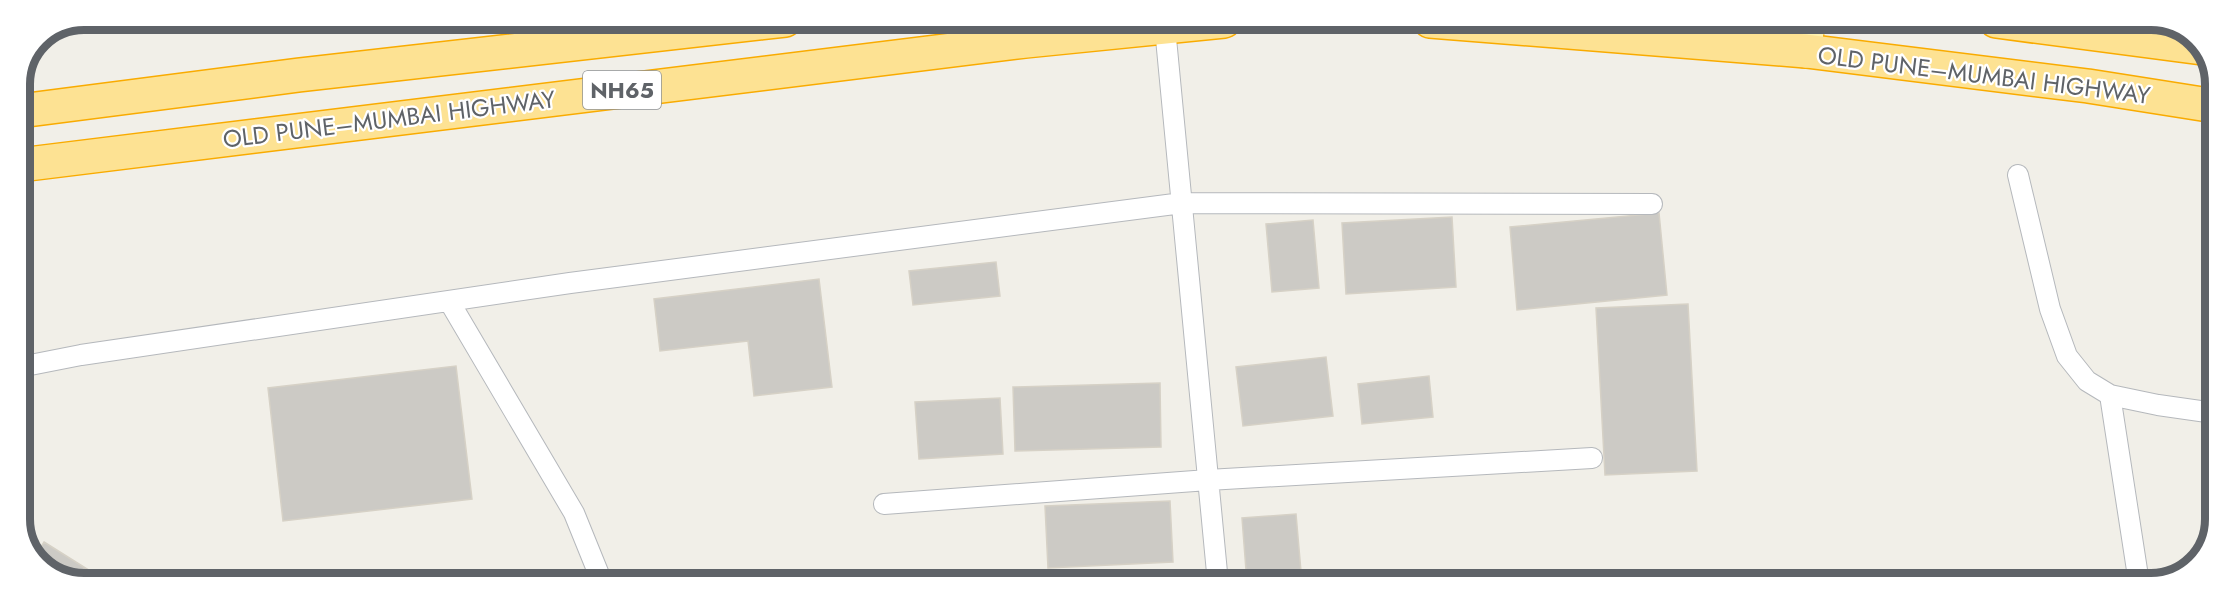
<svg xmlns="http://www.w3.org/2000/svg" width="2235" height="603" font-family="Jost,sans-serif">
<style>
.building{fill:#cccac5;stroke:#d6d1c6;stroke-width:1.5}
.lines{fill:none;stroke-linecap:round;stroke-linejoin:round}
.lane-casing{stroke:#b5b8bc;stroke-width:22}
.primary-casing{stroke:#f2c960;stroke-width:36}
.highway-casing{stroke:#f9ab00;stroke-width:36}
.lane{stroke:#fff;stroke-width:20}
.primary{stroke:#fff2af;stroke-width:33}
.highway{stroke:#fde293;stroke-width:33}
.labels{text-anchor:middle;dominant-baseline:central;stroke-width:4.5;stroke-linejoin:round;paint-order:stroke}
.shield{fill:#fff;stroke:#8f9295;stroke-width:1.5}
.shield-label{font-size:22px;font-weight:bold;fill:#5f6368}
.street-label{font-size:24px;fill:#5f6368;stroke:#fff}
.rim{fill:none;stroke:#5f6368;stroke-width:8}
</style>
<rect width="100%" height="100%" fill="#f1efe8"/>
<path class="building" d="M1659 213 1667 295 1517 310 1510 227Z
M1452 217 1456 287 1346 294 1342 223Z
M1313 220 1319 288 1272 292 1266 224Z
M996 262 1000 296 913 305 909 271Z
M819 279 832 387 754 396 748 341 660 351 654 299Z
M1688 304 1697 471 1605 475 1596 308Z
M1326 357 1333 416 1243 426 1236 367Z
M456 366 472 499 283 521 268 388Z
M1429 376 1433 417 1362 424 1358 384Z
M1160 383 1161 447 1015 451 1013 387Z
M1000 398 1003 454 919 459 915 402Z
M1170 501 1173 562 1048 568 1045 506Z
M1296 514 1302 583H1247L1242 518Z
M44 542 95 574 90 581H68L35 561 34 558Z"/>
<g class="lines">
<defs>
<path id="lane" d="M1165 28 1218 583
M2018 175 2050 309 2067 356 2087 381 2110 395 2158 405 2214 413
M449 301 574 513 602 582
M20 367 81 355 570 283 1182 203 1652 204
M2110 395 2139 583
M884 504 1208 480 1592 458"/>
<path id="primary" d="M1806 51 1807 21"/>
<path id="highway" d="M1430 21 1806 51 2088 86 2215 106
M1996 21 2202 48
M20 111 299 75 785 20
M20 165 1026 41 1224 21"/>
</defs>
<use href="#lane" class="lane-casing"/>
<use href="#primary" class="primary-casing"/>
<use href="#highway" class="highway-casing"/>
<use href="#lane" class="lane"/>
<use href="#primary" class="primary"/>
<use href="#highway" class="highway"/>
</g>
<g class="labels">
<rect class="shield" x="583" y="71" width="78" height="38" rx="4.5"/>
<g class="shield-label">
<text x="622" y="90">NH65</text>
</g>
<g class="street-label">
<text transform="translate(1984 75) rotate(7)">OLD PUNE–MUMBAI HIGHWAY</text>
<text transform="translate(389 119) rotate(-7)">OLD PUNE–MUMBAI HIGHWAY</text>
</g>
</g>
<path d="M0 0H2235V603H0ZM84 30H2151A54 54 0 0 1 2205 84V519A54 54 0 0 1 2151 573H84A54 54 0 0 1 30 519V84A54 54 0 0 1 84 30Z" fill="#fff" fill-rule="evenodd"/>
<path class="rim" d="M84 30H2151A54 54 0 0 1 2205 84V519A54 54 0 0 1 2151 573H84A54 54 0 0 1 30 519V84A54 54 0 0 1 84 30Z"/>
</svg>
